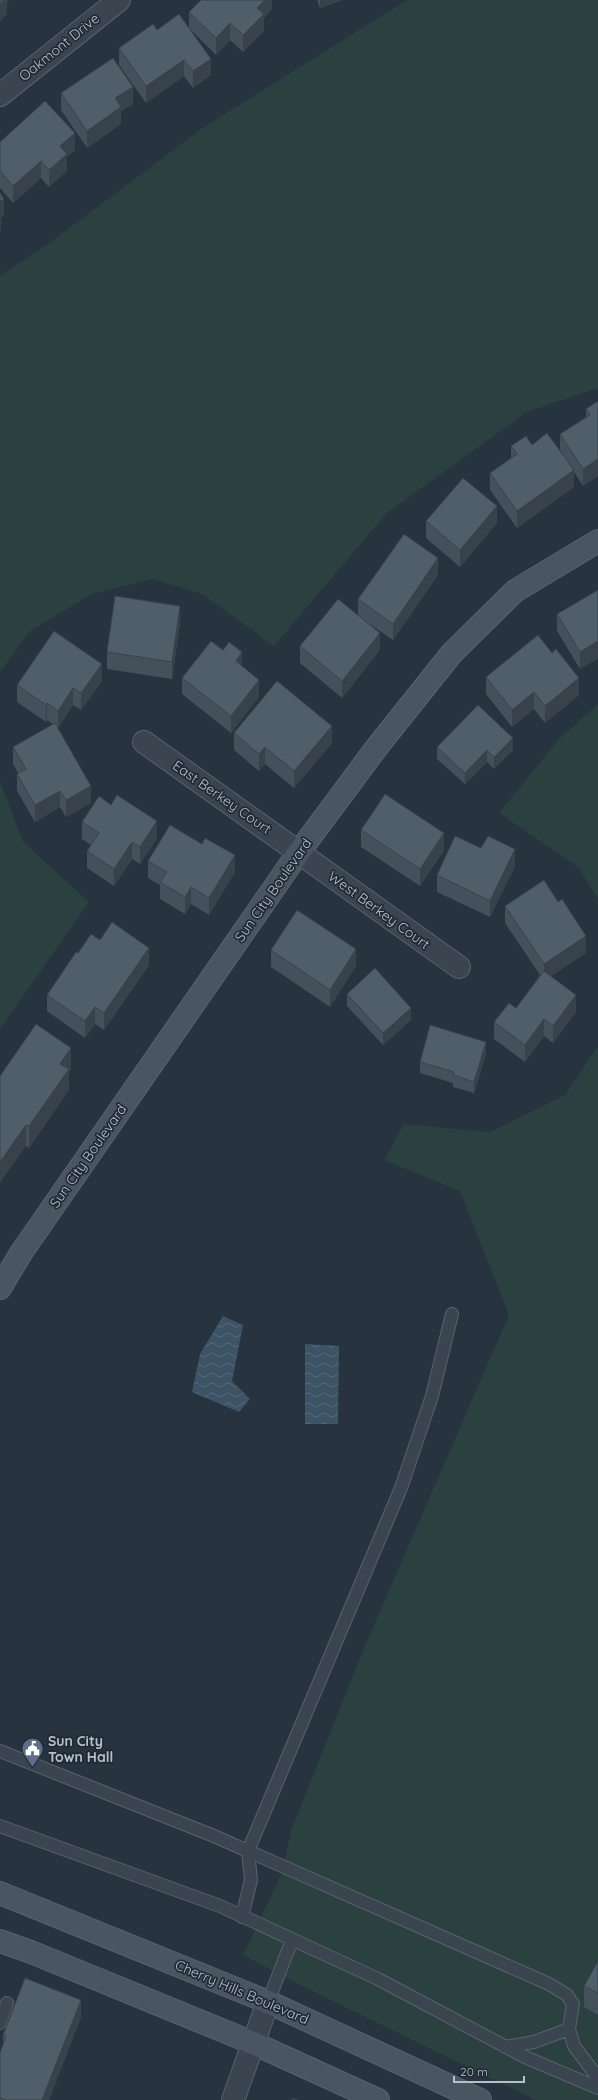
<svg xmlns="http://www.w3.org/2000/svg" width="598" height="2100" font-family="Quicksand,sans-serif">
<style>
.green{fill:#2a4140}
.water{fill:url(#water-waves)}
.lines{fill:none;stroke-linecap:round;stroke-linejoin:round}
.lane-casing{stroke:#58636c;stroke-width:14}
.street-casing{stroke:#58636c;stroke-width:24}
.secondary-casing{stroke:#58636c;stroke-width:24}
.lane{stroke:#3b454f;stroke-width:12}
.street{stroke:#3b454f;stroke-width:22}
.secondary{stroke:#495561;stroke-width:22}
.wall{fill:#45515a}
.shaded-wall{fill:#38424a}
.building{fill:#505e69;stroke:#38424a}
.labels{text-anchor:middle;dominant-baseline:central;stroke-width:3.5;stroke-linejoin:round;paint-order:stroke}
.street-label{font-size:14px;fill:#b7c0c9;stroke:#1f2a34}
.poi-label{font-size:14px;font-weight:bold;fill:#b7c0c9;stroke:#1f2a34;text-anchor:start}
</style>
<defs>
<pattern id="water-waves" width="16" height="10" patternUnits="userSpaceOnUse"><rect width="16" height="10" fill="#3d5366"/><path d="M0 5q4-4 8 0t8 0" fill="none" stroke="#576a7b"/></pattern>
</defs>
<rect width="100%" height="100%" fill="#27333e"/>
<path class="green" d="M407 0H598V388L527 412 387 513 274 646 202 594 153 579 92 594 30 631 0 672V276L52 241 201 129Z
M598 704V899L578 867 499 813 559 739Z
M0 781 23 842 89 902 0 1029Z
M598 1046V2100H535L294 1982 243 1955 281 1875 292 1828 367 1641 509 1315 460 1191 384 1160 404 1124 490 1132 565 1095Z"/>
<path class="water" d="M223 1316 243 1325 232 1381 250 1399 239 1412 192 1392 200 1354Z
M305 1344 339 1346 338 1424H305Z"/>
<g class="lines">
<defs>
<path id="lane" d="M0 1751 214 1836 549 1984 567 1995 573 2004 569 2029 574 2046 598 2078
M0 1826 220 1906 378 1979 525 2057 598 2088
M242 1917 251 1880 248 1851 401 1488 432 1396 452 1314
M268 2002 292 1940
M0 2023 7 2003
M505 2047 534 2042 569 2029"/>
<path id="street" d="M0 95 119 0
M144 742 459 967
M233 2100 268 2002"/>
<path id="secondary" d="M0 1288 21 1253 299 852 377 747 452 653 515 591 598 541
M0 1893 268 2002 480 2100
M0 1941 31 1952 253 2043 378 2100"/>
</defs>
<use href="#lane" class="lane-casing"/>
<use href="#street" class="street-casing"/>
<use href="#secondary" class="secondary-casing"/>
<use href="#lane" class="lane"/>
<use href="#street" class="street"/>
<use href="#secondary" class="secondary"/>
</g>
<path class="wall" d="M272 0V9L264 18V31L243 52 230 40 216 55 190 29 211 75 193 88 184 76 146 103 119 65V48L157 30 189 29V12Z
M317 0H343L320 8Z
M61 93 133 104 121 111V124L87 148 61 110Z
M0 142 75 150 67 157V171L49 187 41 178 13 203 0 188Z
M598 401V476L583 486 574 472V487L517 528 490 490V473L511 458V446L532 445 560 451V434L586 417V409Z
M426 521 497 523 460 567 426 538Z
M438 575 393 640 365 621 380 650 342 698 300 663V646L358 615V599Z
M598 590V658L580 669 557 631V614Z
M180 623 172 679 107 669V652Z
M223 650 242 666 259 697 231 733 182 694V678Z
M486 677 579 695 545 723 534 709 512 727 486 694Z
M102 681 81 710 73 705 58 728 91 803 66 817 60 807 35 822 17 791V774L18 773 13 764V747L53 724 47 720 46 722 17 702V685Z
M234 733 332 743 294 788 265 764 259 771 234 750Z
M437 747 513 750 494 769 487 762 465 784 437 759Z
M82 822 157 838 140 864 132 859 114 886 87 868V851L91 845 82 839Z
M361 830 444 850 420 886 361 847Z
M148 861 235 872 209 915 191 904 185 914 160 899V885L148 878Z
M515 866 490 917 437 892V875Z
M505 906 586 953 551 976 576 1012 553 1043 544 1036 525 1062 494 1039V1022L516 1008 540 975 505 923Z
M100 940 149 965 104 1030 95 1024 85 1038 47 1011V995L78 953Z
M271 950 356 966 330 1007 271 967Z
M347 994 411 1020 383 1045 347 1006Z
M486 1054 474 1093 453 1087V1083L420 1073V1062Z
M71 1069 69 1072V1090L29 1148 26 1146 0 1076Z
M598 1961V2015L584 2007V1986Z
M81 2017 49 2100H0V2053L3 2045V2035Z"/>
<path class="shaded-wall" d="M1 0H9L7 3V14L0 21V4Z
M265 0H272V9L264 18V31L243 52V35L257 8Z
M320 0H343L320 8Z
M230 23V40L216 55V38Z
M211 59V75L193 88V71Z
M184 60V76L146 103V86Z
M133 87V104L121 111V124L87 148V131L115 98Z
M75 133V150L67 157V171L49 187V170L60 146Z
M41 161V178L13 203V186Z
M4 199V215L1 218V231L0 232V202Z
M598 459V476L583 486V469Z
M574 470V487L517 528V511Z
M497 506V523L460 567V550Z
M438 558V575L393 640V624Z
M180 606V623L172 679V662Z
M380 633V650L342 698V681Z
M598 641V658L580 669V652Z
M242 652V669L236 661Z
M102 664V681L81 710V693Z
M579 678V695L545 723V706Z
M259 680V697L231 733V716Z
M73 688V705L58 728V711Z
M534 692V709L512 727V710Z
M47 703V720L46 722V705Z
M332 726V743L294 788V771Z
M513 738V750L494 769V757Z
M265 747V764L259 771V754Z
M487 750V762L465 784V773Z
M91 786V803L66 817V800Z
M60 791V807L35 822V805Z
M157 821V838L140 864V847Z
M444 833V850L420 886V869Z
M132 842V859L114 886V869Z
M515 849V866L490 917V901Z
M235 855V872L209 915V898Z
M191 887V904L185 914V897Z
M586 936V953L544 981V964Z
M149 948V965L104 1030V1013Z
M356 949V966L330 1007V990Z
M576 995V1012L553 1043V1026Z
M95 1007V1024L85 1038V1021Z
M411 1008V1020L383 1045V1033Z
M544 1019V1036L525 1062V1045Z
M486 1042V1054L474 1093V1082Z
M71 1048V1069L69 1072V1090L29 1148V1126L60 1064Z
M26 1125V1146L0 1183V1162Z
M81 2000V2017L49 2100H42Z"/>
<path class="building" d="M0 0H4L0 4Z
M201 0H265L257 8 264 14 243 35 230 23 216 38 189 12Z
M179 14 211 59 193 71 184 60 146 86 119 48 153 24 157 30Z
M113 58 133 87 115 98 121 107 87 131 61 93Z
M45 101 75 133 60 146 67 154 49 170 41 161 13 186 0 171V142Z
M0 193 4 199 0 202Z
M598 401V459L583 469 560 434 590 415 586 409Z
M547 433 574 470 517 511 490 473 517 454 511 446 526 436 532 445Z
M463 478 497 506 460 550 426 521Z
M404 534 438 558 393 624 358 599Z
M598 590V641L580 652 557 614Z
M115 596 180 606 172 662 107 652Z
M338 599 380 633 342 681 300 646Z
M54 631 102 664 81 693 73 688 58 711 47 703 46 705 17 685Z
M538 635 552 653 556 649 579 678 545 706 534 692 512 710 486 677Z
M211 641 223 650 229 642 242 652 236 661 259 680 231 716 182 678Z
M277 681 332 726 294 771 265 747 259 754 234 733Z
M478 705 513 738 494 757 487 750 465 773 437 747Z
M55 723 91 786 66 800 60 791 35 805 17 774 26 769 13 747Z
M385 794 444 833 420 869 361 830Z
M117 795 157 821 140 847 132 842 114 869 87 851 99 833 82 822 99 796 111 805Z
M170 825 202 844 205 838 235 855 209 898 191 887 185 897 160 882 167 872 148 861Z
M455 836 481 848 488 836 515 849 490 901 437 875Z
M544 880 558 902 562 899 586 936 544 964 505 906Z
M297 910 356 949 330 990 271 950Z
M112 922 149 948 104 1013 95 1007 85 1021 47 995 76 952 78 953 91 934 100 940Z
M375 968 411 1008 383 1033 347 994Z
M544 971 576 995 553 1026 544 1019 525 1045 494 1022 509 1003 516 1008Z
M36 1024 71 1048 60 1064 69 1069 29 1126 26 1125 0 1162V1076Z
M430 1025 486 1042 474 1082 453 1075 454 1072 420 1062Z
M598 1961V1993L584 1986Z
M25 1978 81 2000 42 2100H6L0 2098V2053L6 2036 3 2035Z
M292 2098 298 2100H292Z"/>
<defs>
<symbol id="civic-pin" viewBox="-11 -11 22 30"><path d="M0 17L-7.5 6A9.5 9.5 0 1 1 7.5 6Z" fill="#5c6f8a" stroke="#1f2a34"/><path d="M-.6-6.5H3V-4.5H.6V-3L4-1V1h2V6H-6V1h2V-1L-.6-3ZM-1.2 2.5V6h2.4V2.5Z" fill="#fff"/></symbol>
</defs>
<g fill-rule="evenodd">
<use href="#civic-pin" x="20" y="1736" width="25" height="34"/>
</g>
<g class="labels">
<g class="street-label">
<text transform="translate(59 47) rotate(-39)">Oakmont Drive</text>
<text transform="translate(222 797) rotate(35)">East Berkey Court</text>
<text transform="translate(273 890) rotate(-55)">Sun City Boulevard</text>
<text transform="translate(379 910) rotate(36)">West Berkey Court</text>
<text transform="translate(88 1156) rotate(-55)">Sun City Boulevard</text>
<text transform="translate(242 1992) rotate(23)">Cherry Hills Boulevard</text>
</g>
<g class="poi-label">
<text x="48" y="1741">Sun City<tspan x="48" dy="16">Town Hall</tspan></text>
</g>
</g>
<path d="M454 2076v6h70v-6" fill="none" stroke="#b7c0c9" stroke-width="2"/>
<text x="460" y="2076" font-size="12" fill="#b7c0c9" stroke="#1f2a34" stroke-width="3" paint-order="stroke">20 m</text>
</svg>
